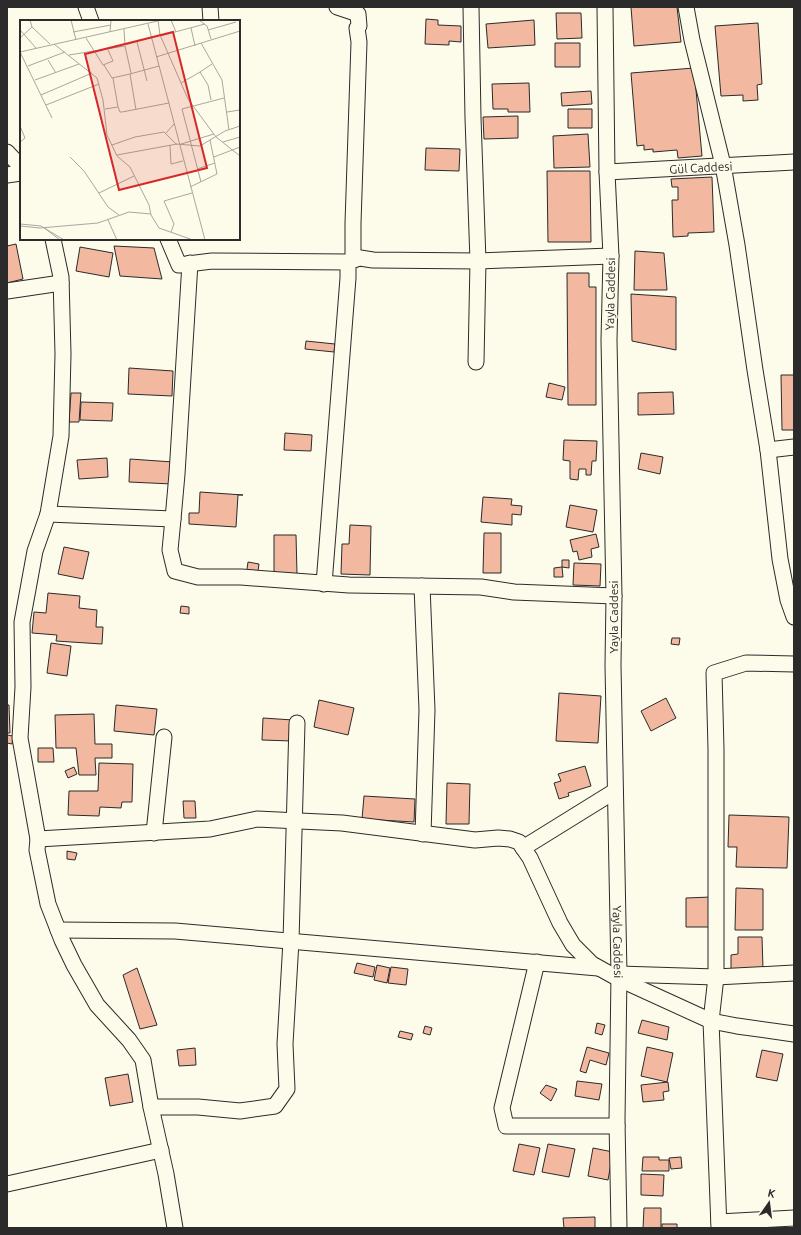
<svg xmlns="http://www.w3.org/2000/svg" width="801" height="1235" font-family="Ubuntu,sans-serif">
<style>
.building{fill:#f2b8a0;stroke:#2b2b2b}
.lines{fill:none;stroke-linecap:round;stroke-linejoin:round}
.minor-casing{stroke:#2b2b2b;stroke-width:17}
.minor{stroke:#fdfbea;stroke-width:15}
.labels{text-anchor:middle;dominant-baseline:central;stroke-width:3;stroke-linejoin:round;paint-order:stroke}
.street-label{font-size:12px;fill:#2b2b2b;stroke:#fdfbea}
.inset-road{fill:none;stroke:#a9a89e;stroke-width:1}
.view{fill:#d62828;fill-opacity:0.15;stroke:#d62828;stroke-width:2}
.inset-edge{fill:none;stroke:#2b2b2b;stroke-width:2}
</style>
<rect width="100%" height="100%" fill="#fdfbea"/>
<path class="building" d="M631 7H677L681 42 634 46Z
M556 13H581L582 38 557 39Z
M426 19 438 20V25L461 26V42L449 41V45L425 44Z
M534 20 535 45 488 48 486 24Z
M758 23 762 84 757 85 758 100 743 101V95L721 96 715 26Z
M555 43H580V67H555Z
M694 68 702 156 678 158 677 150 653 152V149L644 150V145L637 146 631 73Z
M529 83 530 112H508V109H493L492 84Z
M591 91 592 104 562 106 561 93Z
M568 109H592V128H568Z
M518 116V138L484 139 483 117Z
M588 134 590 167 554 168 553 136Z
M426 148 460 149 459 171 425 170Z
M547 171H590L591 242H548Z
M712 177 714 232 688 233V236L673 237 672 200H678V187H672L671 179Z
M16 244 23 279 7 283V246Z
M114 246 154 248 162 279 120 276Z
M80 247 113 253 109 277 76 271Z
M635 251 664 253 667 290H634Z
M567 273H589V287H596V405H568Z
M631 294 676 297V350L632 341Z
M306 341 335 344 334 352 305 349Z
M129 368 173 371 172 396 128 394Z
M781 375H794V430H782Z
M549 383 565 387 562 400 546 397Z
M673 392 674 414 638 415V393Z
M71 393H81L79 422H69Z
M81 402 113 403 112 421 80 420Z
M285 433 312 435 311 451 284 450Z
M564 440 597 441 596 461H592L591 475H586V469H579L578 480 570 479V461L563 460Z
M641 453 663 457 660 474 638 469Z
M107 458 108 477 79 479 77 460Z
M130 459 173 462 172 484 129 482Z
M200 492 243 495H238L236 527 189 524V513H199Z
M483 497 512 499 511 505 522 506 521 515 512 514V525L481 522Z
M570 505 597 510 593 532 566 527Z
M350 525 371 526 370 575 341 574 342 544H349Z
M484 533H501V573H483Z
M596 534 599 547 591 549 592 557 579 560 577 551 573 552 570 540Z
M274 535H296L297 574H274Z
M64 547 89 552 83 579 58 574Z
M562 560H569V568L562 567Z
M248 562 259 564 257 578 246 576Z
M574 563 601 564 600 586 573 585Z
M562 567 563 577H554V568Z
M48 593 80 596 79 608 97 610 96 627H103L102 644 56 641 57 635 32 633 34 612 46 613Z
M181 606 189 607V614L180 613Z
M672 638H680L679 645 671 644Z
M51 643 71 646 67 676 47 673Z
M559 693 601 696 598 743 556 741Z
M666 698 676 718 651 731 641 711Z
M319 700 354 708 348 735 314 727Z
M7 705H9L10 733H7Z
M116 705 157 709 154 735 114 731Z
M94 714 95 744H112V758H95L96 775H79L76 748H56L55 715Z
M263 718 293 720 292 741 262 740Z
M7 735 13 736 12 744 7 743Z
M38 748H53L54 762H38Z
M99 763 133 764 132 802H122L121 808 100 807 99 816 68 815 69 791H98Z
M585 766 591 786 568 793 569 796 559 799 554 783 561 781 558 774Z
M74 767 77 774 68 778 65 771Z
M447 783 470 784 469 824H446Z
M364 796 415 799 414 822 362 819Z
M183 801H195L196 818H184Z
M729 815 789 817 787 868 736 867 737 847H728Z
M67 851 77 853 75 860 67 859Z
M736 888 763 889V930H735Z
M711 897V927H686V898Z
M738 937H762L763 969 731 970V955L738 954Z
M357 963 375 967 373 977 354 973Z
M377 965 390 968 387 983 374 980Z
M391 967 408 969 406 985 388 983Z
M137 968 157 1025 140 1029 123 975Z
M642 1020 669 1027 667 1040 638 1033Z
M597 1023 605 1025 602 1035 595 1033Z
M425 1026 432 1028 430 1035 423 1033Z
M400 1031 413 1034 411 1040 398 1037Z
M587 1047 609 1053 606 1065 590 1060 586 1073 580 1071Z
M647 1047 673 1053 667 1082 641 1076Z
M195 1048 196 1065 179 1066 177 1050Z
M762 1050 783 1054 777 1081 756 1077Z
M128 1074 133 1102 110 1106 105 1078Z
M577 1081 602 1084 599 1100 575 1096Z
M668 1082 669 1091 663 1092 664 1100 643 1102 641 1085Z
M546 1085 557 1089 551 1101 540 1093Z
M519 1144 540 1148 534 1175 513 1171Z
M548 1144 575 1149 569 1177 542 1172Z
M593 1148 613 1152 608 1180 588 1176Z
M643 1157H659V1160H669V1171H642Z
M681 1157 682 1168 671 1169 669 1158Z
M641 1174 664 1175 663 1196 641 1195Z
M644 1208H661V1228H643Z
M595 1217V1228H564L563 1218Z
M662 1224H677V1228H662Z"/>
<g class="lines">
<defs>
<g id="minor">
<path d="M86 7 91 21"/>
<path d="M210 7 211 21"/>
<path d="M337 7 358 14 359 26 357 28 359 42 353 223V260"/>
<path d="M471 7 473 118 478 261 476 362"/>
<path id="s1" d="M605 7 607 172 611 256 609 340 614 596 613 665 619 974 617 1121 619 1228"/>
<path d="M686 7 692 40 723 165 737 245 755 370 768 450 780 559 788 600 794 617"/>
<path d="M7 152 21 167"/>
<path id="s2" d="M607 172 794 162"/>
<path d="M7 175 21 173"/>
<path d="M53 239 61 277 63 354 61 436 48 514 35 551 22 622 23 687 20 738 38 839 37 850 48 904 62 940 74 965 97 1005 129 1040 143 1060 151 1107 166 1174 175 1228"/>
<path d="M168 239 179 265 212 261 348 262"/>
<path d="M7 291 61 283"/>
<path d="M768 450 794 447"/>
<path d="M48 514 173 519 177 474 190 263"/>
<path d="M173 519 170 550 175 571 198 577H241L349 585 481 587 514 592 614 596"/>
<path d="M324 584 348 278V262L360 258 373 260 478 261 611 256"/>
<path d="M422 586 427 710 423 834"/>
<path d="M154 833 164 737"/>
<path d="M38 839 210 829 257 819 342 823 475 840 498 838 510 839 519 842 530 858 560 923 573 945 592 964 619 979 711 1021 737 1026 794 1034"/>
<path d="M523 848 615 791"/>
<path d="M58 930 175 931 598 968"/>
<path d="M537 962 502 1108 506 1126H617"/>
<path d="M619 974 716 977 794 973"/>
<path d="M151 1107H198L240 1111 275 1106 287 1089 285 1044 291 941 297 723"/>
<path d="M7 1184 161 1150"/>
<path d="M719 1222 794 1218"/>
<path d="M719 1228 711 1021 716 977V749L714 673 746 663 794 664"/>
</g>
</defs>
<use href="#minor" class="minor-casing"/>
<use href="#minor" class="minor"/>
</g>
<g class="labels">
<g class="street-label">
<text stroke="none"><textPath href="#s2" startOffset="94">Gül Caddesi</textPath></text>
<text transform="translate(610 294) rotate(-89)">Yayla Caddesi</text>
<text transform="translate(613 617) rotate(-90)">Yayla Caddesi</text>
<text stroke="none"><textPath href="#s1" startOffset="935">Yayla Caddesi</textPath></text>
</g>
</g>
<g transform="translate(20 20)">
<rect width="220" height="220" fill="#fdfbea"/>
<path class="inset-road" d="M10 0 12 7 30 24M51 0 56 20M138 0 140 15 168 79 196 117 220 136M151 0 156 12M179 0 187 6 191 19M128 4 185 220M171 8 175 26M104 9 105 25M0 10 16 28M188 10 216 2M53 12 91 5M90 12 91 0M140 16 185 4M0 18 12 7M66 18 83 45 93 41 88 30M117 22 127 61M181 23 202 60 209 110M34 24 77 58 83 80 87 115 97 136 110 147 129 185 131 195 139 208 173 220M105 25 132 17M0 32 32 98M0 32 142 0M49 35 105 26 111 53M136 37 220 11M28 40 36 53M84 45 92 58 110 54M8 46 45 32M180 52 192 44M15 60 59 44M161 63 180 52 188 65 191 80M21 75 72 53M26 85 79 64M98 87 100 92H102L149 83M85 89 98 87 93 58M116 90 110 54 139 46M207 92 220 90M0 106 5 118 0 122M146 113 154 104M203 122 220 117M161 124 194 114M92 125 115 117 144 112 156 124 180 126 205 111 220 106M150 125 151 144 163 141M97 135 157 124M50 137 64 151 88 187 99 195M194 137 220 127M177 149 195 143M181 162 162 89 204 78M170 167 197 154 190 120M79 173 114 156M88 200 97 220M0 204 21 206 44 220M0 206 20 208 78 203 109 192 131 194M23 207 40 220M151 212 154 204 144 181 172 173"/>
<path class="view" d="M153 12 187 148 99 170 65 34Z"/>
<rect width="220" height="220" class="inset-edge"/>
</g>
<rect width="801" height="1235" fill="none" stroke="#2b2b2b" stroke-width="16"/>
<g transform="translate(769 1203) rotate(14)" stroke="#fdfbea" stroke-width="3" paint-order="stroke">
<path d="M0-3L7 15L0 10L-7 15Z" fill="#2b2b2b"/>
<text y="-6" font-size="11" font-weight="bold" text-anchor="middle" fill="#2b2b2b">K</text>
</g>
</svg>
